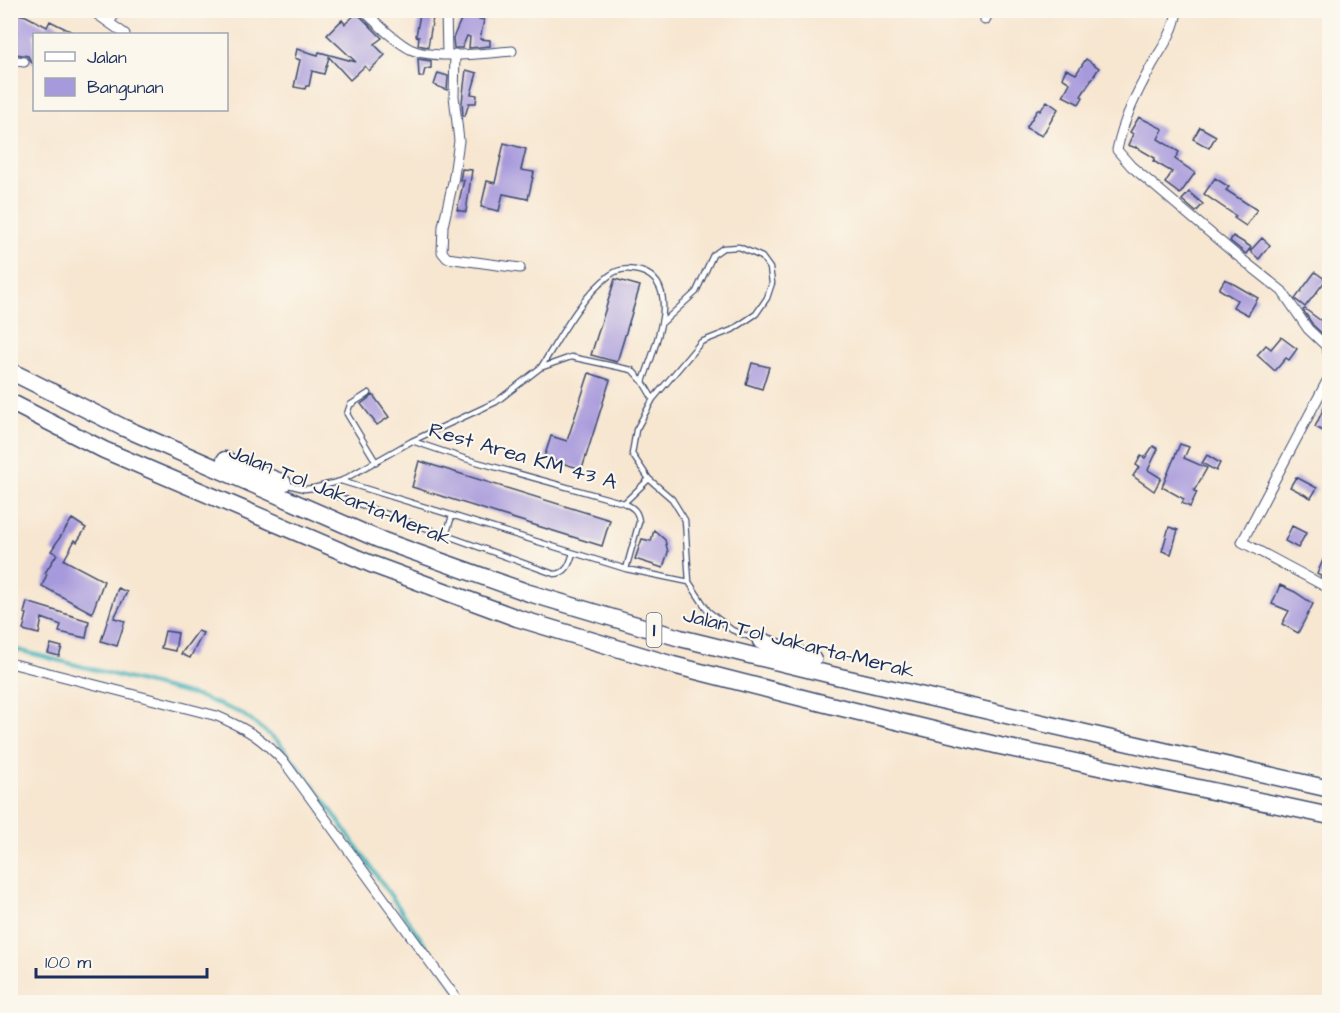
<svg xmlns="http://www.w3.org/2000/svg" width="1340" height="1013" font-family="'Architects Daughter',sans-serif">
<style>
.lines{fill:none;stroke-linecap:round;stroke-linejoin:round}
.stream{stroke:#41b1ba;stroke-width:4}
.building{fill:#a79adc}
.lane-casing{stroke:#3c4a6f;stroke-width:7}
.street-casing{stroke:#3c4a6f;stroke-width:11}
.highway-casing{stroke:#3c4a6f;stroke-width:19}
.lane{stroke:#fff;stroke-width:4.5}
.street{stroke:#fff;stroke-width:9}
.highway{stroke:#fff;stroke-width:16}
.labels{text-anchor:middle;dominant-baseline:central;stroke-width:4.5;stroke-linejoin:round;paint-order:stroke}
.shield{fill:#fbf7ec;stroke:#5e6b89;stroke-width:1.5}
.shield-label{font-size:20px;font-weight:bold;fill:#1b2f5e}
.street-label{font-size:21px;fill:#1b2f5e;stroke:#fbf7ec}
</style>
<rect width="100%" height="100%" fill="#fbf7ec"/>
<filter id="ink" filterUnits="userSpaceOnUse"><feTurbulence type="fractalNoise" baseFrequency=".0167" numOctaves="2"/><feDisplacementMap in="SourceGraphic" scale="12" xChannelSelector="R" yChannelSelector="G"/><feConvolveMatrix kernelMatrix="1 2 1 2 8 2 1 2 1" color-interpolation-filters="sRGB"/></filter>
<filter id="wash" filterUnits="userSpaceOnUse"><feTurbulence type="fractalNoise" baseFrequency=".008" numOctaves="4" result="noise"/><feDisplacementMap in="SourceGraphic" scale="24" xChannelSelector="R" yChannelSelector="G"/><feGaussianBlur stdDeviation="1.35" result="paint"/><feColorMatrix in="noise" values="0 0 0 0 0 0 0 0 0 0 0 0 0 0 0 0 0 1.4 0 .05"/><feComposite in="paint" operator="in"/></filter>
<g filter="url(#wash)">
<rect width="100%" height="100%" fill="#f7e6d0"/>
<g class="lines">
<path class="stream" d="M10 648 200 697 241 713 279 742 324 800 465 1002"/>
</g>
<g id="blocks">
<path class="building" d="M10 12 26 16 47 27 50 21 76 34H34V64L31 62 28 56 10 53V47L17 31 10 28Z
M357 13 382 38 374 44 385 55 369 71 365 66 350 80 329 57 324 74 312 71 309 86H306L305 89 294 87 300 60 295 58 297 49 318 55 319 52 356 62 327 35 342 20 345 24Z
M420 14 433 17 428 47 418 45 419 37 416 36Z
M463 15 484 20 480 39 490 40V46L469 48 470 37 467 36 462 48H454L453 38Z
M418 59 431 61V68L425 69 423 77H419Z
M1086 59 1099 68 1081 96 1083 97 1079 104 1063 96 1070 83 1062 78 1066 69 1076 74Z
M466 70 477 73 471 94 477 95 476 103H469L465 116H463L462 102Z
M438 73 448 76 447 90 434 85Z
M1047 101 1058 109 1042 136 1026 128 1038 109 1040 111Z
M1139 117 1163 129 1158 139 1179 152 1175 159 1195 173 1180 194 1165 183 1172 172 1153 161 1155 158 1136 147V148L1128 145 1133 134 1130 132Z
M1200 127 1216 136 1209 148 1193 139Z
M504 143 526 149 521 170 534 172 528 199 503 194 499 211 481 207 487 181 495 183Z
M462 169 472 170 466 212 457 210 464 180H460Z
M1215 178 1229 187 1226 190 1257 210 1246 226 1234 218 1236 216 1204 194Z
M1189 192 1203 204 1196 212 1182 200Z
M1233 236 1251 247 1246 254 1230 241Z
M1262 238 1270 245 1259 259 1250 251Z
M1315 272 1326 280 1305 307 1295 299Z
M615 279 640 286 617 362 591 355Z
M1225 279 1258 298 1248 315 1233 307 1237 300 1219 289Z
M1305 309 1324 323 1329 315V340L1313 325 1303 310Z
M1281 337 1297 349 1289 360 1286 358 1275 371 1257 355 1266 345 1271 349Z
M752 363 769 367 762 389 746 384Z
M589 373 610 380 582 469 544 458 551 436 567 441Z
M373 395 389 417 377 425 361 404Z
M1329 397V434L1315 427Z
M1180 444 1189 447 1184 458 1207 468 1194 491 1197 492 1190 507 1182 503 1184 499 1162 487Z
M1153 446 1158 449 1148 470 1161 478 1154 491 1133 476 1139 467 1136 465 1141 456 1145 458Z
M1207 455 1220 463 1216 471 1202 463Z
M419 461 610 520 602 546 412 487Z
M1296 477 1317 488 1311 498 1290 487Z
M72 519 86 528 77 542 75 540 64 560 104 581 92 613 42 586 47 574 45 573 57 554 51 551Z
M1292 526 1306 533 1298 548 1285 541Z
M1169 527 1178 530 1171 554 1162 551Z
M654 530 665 540 668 552 663 568 635 559 642 539 651 541Z
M1329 546V581L1317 574Z
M1280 585 1295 592 1313 604 1298 633 1282 624 1289 611 1272 604Z
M118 588 127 592 114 618 125 621 117 646 101 641Z
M27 602 89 621 86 638 59 632 61 625 42 618 39 634 23 630 27 614 24 613Z
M165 631 178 633 175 651 161 648Z
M198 631 203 633 190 658 181 654Z
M51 644 62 647 59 656 48 653Z"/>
</g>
</g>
<g filter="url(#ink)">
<use href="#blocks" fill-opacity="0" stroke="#3c4a6f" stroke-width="1.5"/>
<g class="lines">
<defs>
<path id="lane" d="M541 367C561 336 579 299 610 275 619 268 629 268 640 271 685 284 652 353 643 382
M369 393 350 405 347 414 376 462
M653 399 701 342 732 330 756 314 767 298 772 283 770 268 762 257 739 247 723 248 713 255 696 292 661 324
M412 441 466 459 624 503C634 508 638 511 639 522L626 569
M341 481 626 569 689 582
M285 484 304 489 314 488 341 481 412 441 496 402 540 368 571 357 632 370 643 382 653 399 636 430 632 454 649 479 672 499 685 520 689 582 708 611 732 630 757 640
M314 488 554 574C567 574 570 563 573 553
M624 503 649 479
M446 535 452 516"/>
<path id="street" d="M91 10 125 34
M363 10C377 23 393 40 410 49 433 60 485 53 512 51
M446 10 447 55
M1177 10C1175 31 1162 48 1152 65 1137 92 1123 120 1117 150L1131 166 1234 253 1282 291 1308 329 1325 345 1330 357
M985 20 990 10
M109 22 118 10
M455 54 454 96 459 141 453 182 443 226 442 252 447 258 454 259 520 268
M10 60 24 62
M1330 371 1328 379 1242 542 1330 589
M10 663 217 716C249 730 262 738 285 763L459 1002"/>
<path id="highway" d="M10 371 122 427 378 539 529 593 680 638 836 676 1330 789
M10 402 104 450 371 564 517 618 673 665 830 705 1000 746 1330 816
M225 460 283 483
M761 641 813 660"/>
</defs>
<use href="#lane" class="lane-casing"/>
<use href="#street" class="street-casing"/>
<use href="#highway" class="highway-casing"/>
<use href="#lane" class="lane"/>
<use href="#street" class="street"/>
<use href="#highway" class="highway"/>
</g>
</g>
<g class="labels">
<rect class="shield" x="646.5" y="613" width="15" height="34" rx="4.5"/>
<g class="shield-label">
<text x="654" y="630">1</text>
</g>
<g class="street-label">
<text transform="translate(523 456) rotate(16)">Rest Area KM 43 A</text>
<text transform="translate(340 495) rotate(22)">Jalan Tol Jakarta–Merak</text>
<text transform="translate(799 643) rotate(14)">Jalan Tol Jakarta–Merak</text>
</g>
</g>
<rect width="1340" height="1013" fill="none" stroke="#fbf7ec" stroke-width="36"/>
<rect x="33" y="33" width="195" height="78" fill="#fbf7ec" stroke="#a1a7b3" stroke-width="1.5"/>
<rect x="45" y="52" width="30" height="9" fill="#ffffff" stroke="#a1a7b3" stroke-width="1.5"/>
<text x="87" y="63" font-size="18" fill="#1b2f5e">Jalan</text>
<rect x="45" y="78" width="30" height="18" fill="#a79adc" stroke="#a1a7b3" stroke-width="1.5"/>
<text x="87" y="93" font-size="18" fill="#1b2f5e">Bangunan</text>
<path d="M36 968v9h171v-9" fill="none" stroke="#1b2f5e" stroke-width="3"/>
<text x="45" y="968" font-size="18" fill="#1b2f5e" stroke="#fbf7ec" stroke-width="4.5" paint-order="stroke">100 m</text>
</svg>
